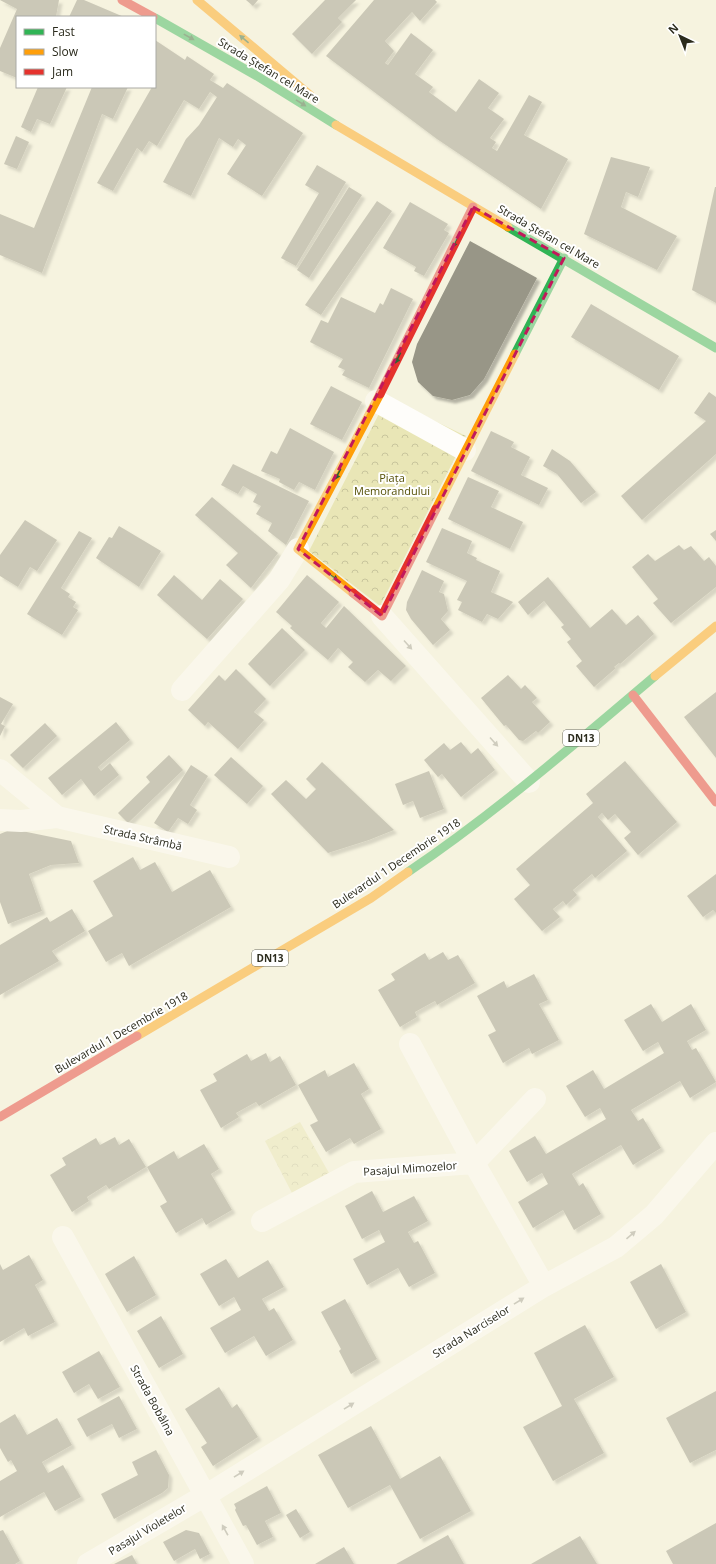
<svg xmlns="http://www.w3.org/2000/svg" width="716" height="1564" font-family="'Open Sans',sans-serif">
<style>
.park{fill:url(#park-crowns)}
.building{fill:#989687;filter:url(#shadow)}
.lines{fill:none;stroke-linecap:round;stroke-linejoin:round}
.street{stroke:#fefdfa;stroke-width:22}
.fast{stroke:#30b455;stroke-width:9}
.slow{stroke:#ff9f0a;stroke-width:9}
.jam{stroke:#e5322d;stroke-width:9}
.oneway{fill:#2d6233}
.oneway2{fill:#9f9e97}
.marked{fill:none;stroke:#c2185b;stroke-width:3;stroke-dasharray:8 5;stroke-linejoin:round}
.labels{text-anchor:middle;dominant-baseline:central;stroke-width:4;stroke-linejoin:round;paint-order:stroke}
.shield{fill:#fff;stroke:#6b6b61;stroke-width:1}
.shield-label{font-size:10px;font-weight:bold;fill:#2b2b1d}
.street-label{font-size:11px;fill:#2b2b1d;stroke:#fff}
.park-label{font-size:11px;fill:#555006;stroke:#fff}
</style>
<defs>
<pattern id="park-crowns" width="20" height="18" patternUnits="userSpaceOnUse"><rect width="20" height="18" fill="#e9e6b6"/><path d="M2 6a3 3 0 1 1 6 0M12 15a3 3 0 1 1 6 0" fill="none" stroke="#c8c59c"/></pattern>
<filter id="shadow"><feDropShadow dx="3.5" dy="3.5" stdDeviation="1" flood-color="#0004"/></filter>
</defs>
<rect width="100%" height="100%" fill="#f5f3df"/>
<path class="park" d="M387 398 466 436 380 606 309 551Z
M300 1122 329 1173 292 1193 265 1141Z"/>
<path class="building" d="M0 0H59L56 17H17V78L0 71V48L17 9Z
M77 0H84L124 17H69Z
M246 0H258L253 6Z
M325 0H356L338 18 342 22 312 54 292 34Z
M374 0H435L437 2 420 21 412 12 385 41 394 51 385 63 388 65 411 33 433 50 415 74 433 87 429 92 456 112 479 79 499 93 488 108 504 119 490 138 496 142 492 148 497 151 529 95 542 102 524 135 568 159 541 209 437 139 326 56Z
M155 40 185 60 187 56 214 74 210 80 223 88 227 83 303 133 262 196 227 174 246 145 238 139 233 147 219 138 191 196 163 182 186 139 199 125 217 97 210 92 199 109 184 100 157 146 149 141 142 152 137 148 113 191 97 183 152 87H155Z
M38 87H67L50 124 37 119 31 132 21 127Z
M92 87H128L113 119 102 114 42 273 0 255V214L34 228Z
M16 136 29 142 17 169 4 164Z
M611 157 650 167 638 197 626 192 621 207 677 236 657 270 584 234Z
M317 165 346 182 296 266 281 258 319 193 305 185Z
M349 187 362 195 309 278 297 270Z
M715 187H716V303L692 290Z
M377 201 392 211 321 315 305 305Z
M410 202 448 224 444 230 449 233 424 276 414 271 416 267 383 248Z
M470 241 537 278 484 379 470 395 452 400 433 396 418 382 412 362 417 344Z
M391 288 413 299 369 388 342 375 345 370 338 367 343 359 310 342 321 320 328 323 341 297 375 313 380 303 383 305Z
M591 304 679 356 659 390 571 337Z
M331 386 362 402 342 440 310 424Z
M709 392 716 397V454L642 520 621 496 706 421 694 413Z
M290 428 334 452 315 490 299 482 294 490 279 482 280 479 261 471 271 451 277 454Z
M491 431 514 442 511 447 530 457 521 475 548 488 539 505 471 471Z
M552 449 570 461 596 492 581 503 557 474 543 466Z
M233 464 309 501 286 545 268 531 272 523 256 514 261 506 253 502 257 494 243 486 238 494 221 485Z
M468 477 499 491 491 507 523 522 510 549 448 519Z
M212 497 278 553 251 588 226 565 238 553 195 515Z
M25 520 57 540 37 571 30 567 18 587 0 576V555Z
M119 526 161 551 139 587 96 558 109 537 112 538Z
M442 528 472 541 467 553 477 558 476 560 500 571 491 592 513 602 498 619 487 614 482 622 458 610 462 602 457 600 467 581 426 562Z
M716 530V541L710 534Z
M79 531 92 538 61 588 70 594 68 597 76 602 73 607 78 610 62 635 27 614Z
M679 545 684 550 691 546 704 561 709 557 716 566V587L671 623 653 603 658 599 632 567 648 554 655 561Z
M422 570 444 581 439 592 444 594 448 611 441 619 450 630 433 645 411 619 406 610 407 602Z
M174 575 202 600 220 579 243 599 207 639 157 595Z
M307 575 339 602 321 623 326 628 344 606 406 666 391 681 378 670 365 682 348 667 353 662 338 648 328 660 290 628 292 626 276 612Z
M548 577 590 628 612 609 626 625 638 615 654 634 620 664 619 663 614 667 616 668 594 687 576 666 582 661 567 642 571 639 561 627 564 625 544 601 528 615 518 602Z
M282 628 305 650 270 686 248 664Z
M236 669 266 699 254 712 264 720 238 749 208 722 205 726 188 710 219 675 225 681Z
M508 675 521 689 525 685 537 698 532 702 550 722 538 733 536 731 523 741 519 740 506 725 504 726 481 698Z
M716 692V758L684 717Z
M0 697 13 704 1 724 5 726 0 736Z
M116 722 130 740 98 767 101 771 110 763 119 775 94 796 81 779 62 795 48 778Z
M45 723 57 736 23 768 10 755Z
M461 742 471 754 478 748 495 770 461 797 442 774 438 777 424 760 444 743 450 750Z
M169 755 183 770 128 823 118 813 150 782 146 777Z
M231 757 263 786 247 804 214 775Z
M625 761 677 822 638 855 624 838 631 832 615 814 608 820 602 813 598 817 627 851 595 878 592 874 573 890 577 895 566 905 563 901 553 909 560 917 542 931 514 899 530 885 516 869 593 803 586 794Z
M322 762 394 830 369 840 328 853 271 794 286 780 306 799 316 789 306 779Z
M191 765 208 776 190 805 197 810 188 824 178 818 168 832 154 823Z
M429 771 444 809 420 818 413 801 403 805 395 784Z
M12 829 71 841 79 863 51 865 29 874 42 911 8 924 0 902V834Z
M133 857 140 870 155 862 172 892 210 870 231 907 129 966 122 953 106 962 88 931 113 916 93 881Z
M716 874V913L713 910 703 917 687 896Z
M72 909 85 931 52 951 59 961 0 995V945L47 917 50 922Z
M443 952 448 960 458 955 475 983 437 1005 435 1001 415 1012 417 1017 400 1027 378 990 395 980 391 974 425 953 429 960Z
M534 974 548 1000 539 1004 559 1040 532 1054 529 1048 503 1063 488 1035 496 1031 477 996 504 981 507 988Z
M651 1004 662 1022 691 1004 706 1030 687 1041 692 1050 696 1048 716 1082 690 1098 680 1081 631 1110 638 1121 643 1118 661 1148 633 1165 621 1145 572 1174 579 1186 583 1183 601 1214 574 1230 563 1210 533 1228 518 1202 548 1184 542 1173 527 1182 509 1151 535 1136 546 1154 606 1119 600 1108 585 1117 566 1086 593 1070 604 1089 664 1053 658 1042 643 1051 624 1020Z
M266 1053 270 1062 280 1056 296 1085 259 1106 256 1102 236 1113 239 1117 221 1128 200 1090 217 1081 213 1074 223 1068 247 1054 251 1061Z
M354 1063 369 1089 361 1094 381 1129 354 1144 350 1138 326 1152 310 1125 318 1121 298 1085 325 1070 328 1077Z
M115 1137 119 1145 129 1139 146 1167 109 1189 106 1185 87 1197 89 1201 72 1212 50 1175 66 1165 62 1158 96 1138 100 1145Z
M204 1144 219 1169 211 1174 232 1210 206 1225 202 1218 176 1233 160 1206 167 1202 147 1167 174 1151 178 1159Z
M372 1191 383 1212 414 1196 428 1221 408 1232 414 1243 418 1241 435 1273 409 1287 398 1268 367 1285 353 1259 385 1242 379 1230 362 1239 345 1206Z
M29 1255 43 1280 35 1285 55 1322 28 1336 24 1328 0 1342V1264L3 1270Z
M134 1256 156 1295 127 1312 105 1274Z
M226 1259 238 1278 268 1260 284 1287 262 1299 269 1311 274 1308 293 1340 266 1356 254 1336 225 1353 210 1328 241 1310 234 1297 219 1306 200 1274Z
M661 1264 686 1312 656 1329 630 1282Z
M345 1299 377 1359 351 1374 339 1351 341 1349 321 1312Z
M161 1316 183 1354 159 1368 137 1331Z
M585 1325 614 1377 574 1399 604 1453 553 1481 523 1427 562 1406 534 1353Z
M99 1351 120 1387 98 1399 89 1384 74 1393 62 1372Z
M219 1387 232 1408 237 1404 258 1437 213 1466 201 1447 207 1443 185 1409Z
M716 1391V1450L690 1463 666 1418Z
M119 1396 137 1429 119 1438 112 1424 87 1437 77 1419Z
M15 1414 27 1435 57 1418 72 1445 42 1462 48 1473 63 1465 81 1497 55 1511 44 1492 0 1517V1481L17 1471 11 1460 8 1462 0 1448V1423Z
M371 1426 400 1479 440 1456 471 1511 420 1539 390 1485 348 1508 318 1455Z
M156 1450 169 1475 168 1488 162 1493 114 1519 101 1494 138 1475 132 1462Z
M267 1486 281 1513 265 1521 273 1537 257 1545 246 1525 243 1526 235 1510 236 1508 234 1504Z
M296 1509 310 1532 300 1538 286 1515Z
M716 1523V1564H673L666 1551Z
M3 1530 20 1561 15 1564H0V1531Z
M186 1530 199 1533 210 1554 200 1559 195 1549 174 1561 163 1542Z
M448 1535 464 1564H396Z
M580 1536 597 1564H531Z
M344 1547 354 1564H315Z
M132 1555 137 1564H114Z"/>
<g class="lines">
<path class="street" d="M376 401 465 450
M382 616 529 782
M182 690 279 580 298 549
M0 770 57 817
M0 820 21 821 57 817 229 857
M410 1044 474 1163 544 1286
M262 1221 354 1172 474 1163 535 1099
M63 1237 243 1564
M88 1564 216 1489 544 1286 616 1247 654 1215 716 1143"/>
<path class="fast" d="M155 18 257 76 336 125
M508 227 716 348
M515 354 564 258
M408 872C495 813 575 744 655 676"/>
<path class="slow" d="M197 0 311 96
M336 125 508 227
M436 509 515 354
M353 593 298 549 380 394
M655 676 716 626
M137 1036 371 898 408 872"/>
<path class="jam" d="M122 0 153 17
M380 394 473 207
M353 593 382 616 436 509
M633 695 716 802
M0 1117 137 1036"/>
</g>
<defs><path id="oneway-solid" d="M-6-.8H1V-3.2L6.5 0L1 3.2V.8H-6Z"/></defs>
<g class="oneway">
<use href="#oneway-solid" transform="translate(189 37) rotate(29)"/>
<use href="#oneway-solid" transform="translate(244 39) rotate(-140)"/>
<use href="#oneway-solid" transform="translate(301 103) rotate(32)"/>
<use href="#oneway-solid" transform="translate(455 242) rotate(116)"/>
<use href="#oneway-solid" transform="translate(398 358) rotate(116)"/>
<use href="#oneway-solid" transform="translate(338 474) rotate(118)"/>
<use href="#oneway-solid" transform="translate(333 577) rotate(38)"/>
</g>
<g class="oneway2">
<use href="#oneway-solid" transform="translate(408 645) rotate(48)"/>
<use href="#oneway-solid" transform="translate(494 742) rotate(48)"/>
<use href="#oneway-solid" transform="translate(631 1235) rotate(-41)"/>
<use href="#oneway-solid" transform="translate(519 1301) rotate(-32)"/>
<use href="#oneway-solid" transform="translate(349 1406) rotate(-32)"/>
<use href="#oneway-solid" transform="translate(239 1474) rotate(-32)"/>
<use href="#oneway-solid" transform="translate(225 1530) rotate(-119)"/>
</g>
<path d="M0 0H716V1564H0ZM473 207 564 258 382 616 298 549Z" fill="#f5f3df" fill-opacity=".55" fill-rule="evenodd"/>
<path class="marked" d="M473 207 564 258 382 616 298 549Z"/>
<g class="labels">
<g class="shield">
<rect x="563" y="730" width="36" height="16" rx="3"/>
<rect x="252" y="950" width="36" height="16" rx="3"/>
</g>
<g class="shield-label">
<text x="581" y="738">DN13</text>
<text x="270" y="958">DN13</text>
</g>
<g class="street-label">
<text transform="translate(269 70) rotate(31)">Strada Ștefan cel Mare</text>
<text transform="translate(549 236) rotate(30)">Strada Ștefan cel Mare</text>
<text transform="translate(143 837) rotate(13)">Strada Strâmbă</text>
<text transform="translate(396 863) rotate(-34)">Bulevardul 1 Decembrie 1918</text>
<text transform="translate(121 1032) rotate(-30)">Bulevardul 1 Decembrie 1918</text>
<text transform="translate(410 1168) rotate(-4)">Pasajul Mimozelor</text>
<text transform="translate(471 1331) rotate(-32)">Strada Narciselor</text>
<text transform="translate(153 1400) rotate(61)">Strada Bobâlna</text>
<text transform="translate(147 1529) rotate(-31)">Pasajul Violetelor</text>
</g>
<g class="park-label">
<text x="392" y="477">Piața<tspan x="392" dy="13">Memorandului</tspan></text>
</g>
</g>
<rect x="16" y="16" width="140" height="72" fill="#ffffff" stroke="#aaaaa5"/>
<rect x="24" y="29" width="20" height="6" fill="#30b455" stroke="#aaaaa5"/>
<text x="52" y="36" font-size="12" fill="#2b2b1d">Fast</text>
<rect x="24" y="49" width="20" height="6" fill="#ff9f0a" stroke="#aaaaa5"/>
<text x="52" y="56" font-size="12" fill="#2b2b1d">Slow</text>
<rect x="24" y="69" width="20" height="6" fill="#e5322d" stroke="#aaaaa5"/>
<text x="52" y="76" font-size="12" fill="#2b2b1d">Jam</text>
<g transform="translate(680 36) rotate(317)" stroke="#ffffff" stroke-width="3" paint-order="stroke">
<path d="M0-3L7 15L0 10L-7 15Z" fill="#2b2b1d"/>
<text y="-6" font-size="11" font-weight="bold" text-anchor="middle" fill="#2b2b1d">N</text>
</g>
</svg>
